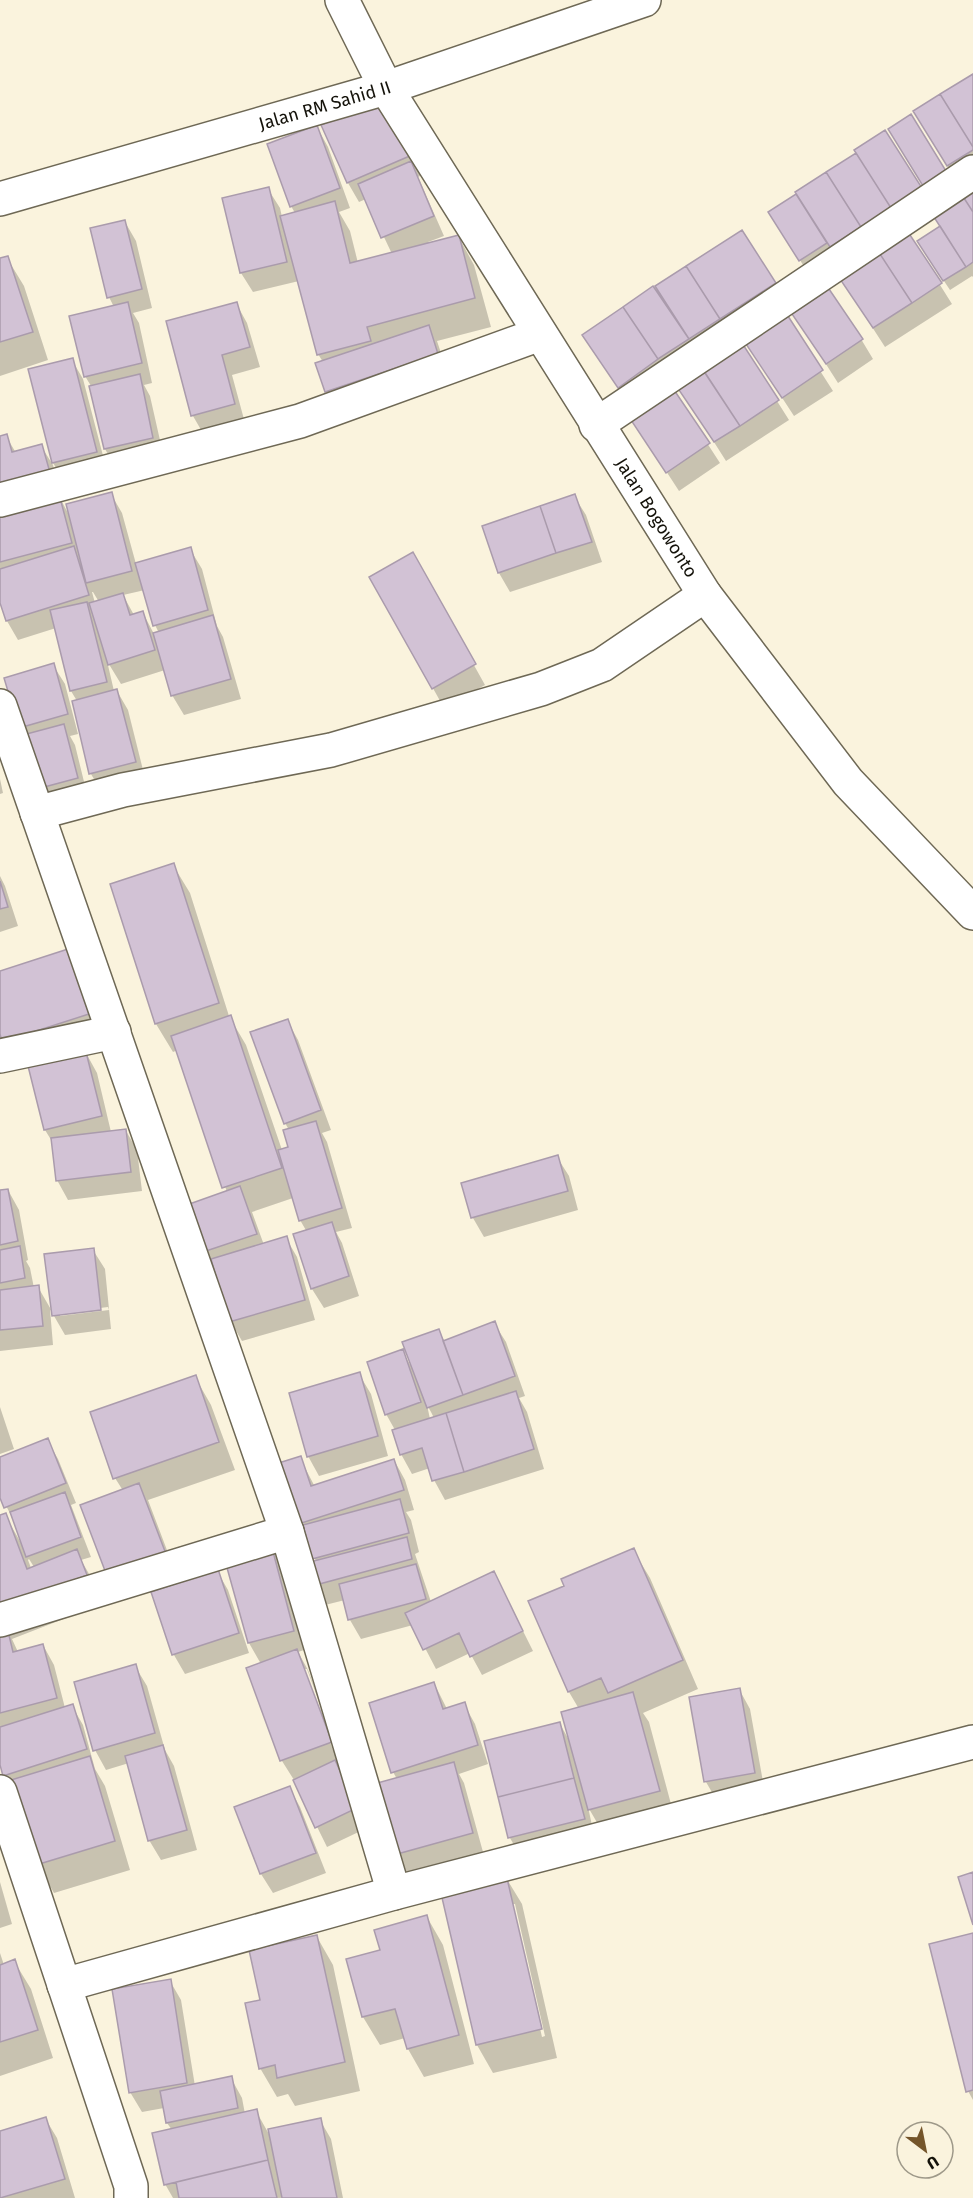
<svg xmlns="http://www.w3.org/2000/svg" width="973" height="2198" font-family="'Fira Sans',sans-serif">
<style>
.shadow{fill:#0003;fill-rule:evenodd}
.building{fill:#d2c2d5;stroke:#aa9bac;stroke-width:1.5}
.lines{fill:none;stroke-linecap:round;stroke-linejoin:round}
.street-casing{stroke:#6e6855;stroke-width:36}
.secondary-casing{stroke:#6e6855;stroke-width:36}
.street{stroke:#fff;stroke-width:33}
.secondary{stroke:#fff;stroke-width:33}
.labels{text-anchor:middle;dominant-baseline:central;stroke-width:5;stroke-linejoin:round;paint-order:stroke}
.street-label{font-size:18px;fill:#14120a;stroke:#faf3dd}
</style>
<rect width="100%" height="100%" fill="#faf3dd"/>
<path class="shadow" d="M973 75V176L959 185 926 131Z
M386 98 422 175 418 177 444 236 428 242 429 244 458 236 474 265 491 327 437 341 448 374 337 411 326 391 323 362 318 354 299 281 253 292 241 273 224 199 268 189 280 208 282 217 295 213 291 206 317 127 328 147 350 208 339 212 350 231 358 263 392 254 366 199 359 202 348 183 323 125Z
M858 153 920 189 812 279 770 213Z
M973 189V277L972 276 950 290 924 251 941 227Z
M125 222 136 241 152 308 133 313 139 323 152 383 144 385 150 396 164 458 116 468 105 449 91 386 85 376 114 307 109 297Z
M908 234 952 304 885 347 854 299Z
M7 258 24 286 48 360 0 376V260Z
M775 283 786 303 630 406 584 336 668 305Z
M236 303 247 323 260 367 232 375 245 423 204 435 193 416Z
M794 314 861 339 873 359 838 383Z
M785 316 833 391 794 416 758 361Z
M72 360 83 379 107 471 65 482 53 463 30 370Z
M705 370 777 401 789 420 726 461 679 387Z
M670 386 720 463 679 491 629 414Z
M6 436 16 453 41 446 53 465 61 500 68 513 111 494 122 513 136 564 190 549 202 569 217 626 223 637 241 699 184 715 172 695 165 670 121 684 107 661 114 691H117L128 710 146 782 102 793 91 774 77 701 71 691 56 628 18 640 7 621 0 598V437ZM145 590 155 625 159 633 154 634 143 613 134 615 123 595ZM92 592H93L99 602 95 603Z
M574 496 586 515 602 562 510 592 499 573 483 527Z
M412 554 485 685 444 708 371 577Z
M53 665 65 684 78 734 70 736 75 745 88 798 46 809 20 728Z
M0 779 3 793 0 794Z
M173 865 190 893 229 1016 246 1045 282 1150 290 1148 289 1130 285 1123 287 1020 298 1040 331 1130 322 1133 327 1142 352 1228 336 1232 342 1243 359 1296 324 1308 312 1289 295 1235 307 1232 300 1220 293 1198 252 1212 264 1245 286 1238 297 1257 315 1320 242 1341 231 1322 216 1271 209 1273 198 1254 227 1192 178 1050 173 1052 156 1024 112 885Z
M0 876 5 886 18 926 0 932Z
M68 951 99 1034 15 1061 0 1029V973Z
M86 1053 97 1073 111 1132 126 1131 137 1150 142 1191 68 1200 57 1180 53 1143 45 1130 30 1067Z
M557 1157 569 1176 578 1210 484 1237 473 1218 463 1184Z
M8 1190 19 1210 28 1260 26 1261 30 1268 34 1288 38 1287 53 1313 93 1250 105 1269 111 1329 65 1335 50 1309 53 1345 0 1351V1192ZM108 1307 109 1310 60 1316V1313Z
M494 1323 506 1342 525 1396 519 1398 527 1412 544 1469 445 1500 434 1480 430 1468 412 1474 401 1454 395 1430 386 1414 402 1351 411 1366 438 1330 445 1342ZM427 1405 431 1412 434 1418 430 1419Z
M359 1374 371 1394 388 1456 319 1476 308 1456Z
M195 1377 211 1405 235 1470 148 1500 176 1574 115 1478Z
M0 1407 14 1449 0 1454Z
M47 1440 58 1459 76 1503 71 1505 91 1557 81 1560 92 1579 102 1604 12 1639 18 1652 43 1645 54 1665 65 1708 72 1706 83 1725 95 1769 105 1786 130 1870 54 1893 38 1865 16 1795 5 1775 0 1760V1517L5 1515 21 1543 17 1527 0 1494V1459ZM29 1559 34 1567 31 1568 28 1560Z
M300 1458 315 1487 394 1460 405 1480 414 1510 406 1512 411 1520 419 1552 415 1554 431 1602 494 1573 533 1651 482 1675 470 1653 436 1669 413 1625 361 1639 350 1620 345 1600 325 1605 313 1585 316 1562 310 1543 301 1546Z
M270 1546 281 1565 304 1650 298 1652 308 1670 342 1762 335 1764 367 1828 327 1847 294 1780 282 1761 248 1669 261 1664 249 1643ZM303 1669H307L336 1748 333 1750Z
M633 1550 650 1578 698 1689 643 1713 649 1722 675 1819 606 1838 588 1807 595 1839 521 1857 510 1838 486 1742 560 1724 569 1740 579 1709 569 1692 530 1602 566 1587Z
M217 1571 228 1590 249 1653 185 1674 174 1655 153 1593Z
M135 1666 147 1686 165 1750 174 1766 197 1850 161 1860 149 1840 129 1763 106 1770 95 1750Z
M434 1683 447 1709 464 1704 475 1724 488 1764 459 1774 464 1783 483 1852 403 1875 372 1786 397 1779 393 1772Z
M739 1689 750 1709 765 1793 717 1801 706 1782 691 1698Z
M289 1787 300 1807 326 1873 273 1893 261 1874 236 1808Z
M505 1876 522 1904 557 2058 493 2073 477 2045ZM512 1904H515L545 2036 542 2037Z
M0 1882 12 1924 0 1928Z
M427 1917 443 1945 474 2064 424 2077 408 2049 405 2038 380 2045 363 2017 348 1960 381 1951Z
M973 1935V2100L968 2091Z
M317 1937 333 1965 360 2091 295 2106 288 2094 277 2097 260 2068 261 2001Z
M0 1953 4 1965 14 1961 31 1989 53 2058 0 2076Z
M170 1981 181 2000 195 2086 231 2078 242 2098 245 2114 256 2111 270 2136 320 2120 331 2139 343 2198H173L165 2184 172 2130 167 2123 164 2108 142 2112 130 2092Z
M45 2118 57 2138 75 2198H0V2132Z"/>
<path class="building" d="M973 74V147L940 94Z
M940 94 973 147V150L947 166 913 111Z
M386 96 412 155 347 183 321 125Z
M911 114 946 171 923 186 888 129Z
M317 125 340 188 290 207 267 144Z
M885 130 922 188 891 208 854 150Z
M856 153 891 208 861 227 826 172Z
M411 161 434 216 381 238 358 184Z
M826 172 861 227 830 247 795 192Z
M269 187 287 262 240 273 222 198Z
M973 187V212L962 195Z
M796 194 827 243 799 261 768 212Z
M962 195 973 212V262L966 267 932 214Z
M335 201 350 263 459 235 475 298 367 327 371 341 317 355 280 216Z
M125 220 142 289 107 298 90 228Z
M940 226 966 267 943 281 917 241Z
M742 230 776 283 720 319 686 266Z
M908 232 942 283 912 303 878 251Z
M880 254 912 303 873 328 840 279Z
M8 256 33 332 0 342V258Z
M686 266 720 319 689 339 655 286Z
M653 286 689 339 658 359 623 307Z
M829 289 863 339 826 364 792 314Z
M128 302 142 363 84 377 69 316Z
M237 302 250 347 222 355 235 404 191 416 166 321Z
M623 307 658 359 618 388 582 335Z
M786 313 823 370 782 398 744 341Z
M429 325 438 354 325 392 315 363Z
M740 340 779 400 740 426 700 365Z
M73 358 97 452 52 463 28 369Z
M703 370 740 426 714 442 677 387Z
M140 374 153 438 104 449 89 386Z
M670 384 710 443 666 473 627 414Z
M7 434 12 452 42 444 52 480 0 494V436Z
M112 492 132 571 86 583 66 504Z
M59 494 72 543 0 562V510Z
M575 494 592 542 556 553 540 506Z
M540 506 556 553 498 573 482 526Z
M74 546 89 595 6 621 0 603V569Z
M191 547 208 610 153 626 135 563Z
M413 552 476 664 432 689 369 577Z
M123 593 130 615 143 611 155 650 108 665 89 603Z
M87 602 107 682 70 691 50 610Z
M213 615 231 679 171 696 153 633Z
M54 663 68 714 19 728 4 678Z
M117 689 136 762 89 774 72 701Z
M64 724 78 778 33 790 19 736Z
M174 863 219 1003 155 1024 110 884Z
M0 881 8 907 0 909Z
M68 949 89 1014 2 1042 0 1034V971Z
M231 1015 282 1168 222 1188 171 1036Z
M288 1019 321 1110 284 1124 250 1032Z
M86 1052 102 1116 44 1130 28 1066Z
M316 1121 342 1208 299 1221 278 1150 288 1147 283 1130Z
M126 1129 131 1172 56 1181 51 1138Z
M558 1155 568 1191 471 1218 461 1183Z
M240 1186 257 1234 197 1254 181 1207Z
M8 1189 18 1241 0 1245V1190Z
M332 1222 349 1276 311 1289 293 1234Z
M287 1236 305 1300 229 1322 211 1259Z
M20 1246 25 1278 0 1283V1250Z
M94 1248 101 1310 52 1316 44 1254Z
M39 1285 43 1326 0 1330V1290Z
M495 1321 515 1376 463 1395 443 1341Z
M439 1329 463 1395 427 1408 402 1342Z
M403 1349 421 1402 385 1415 367 1362Z
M360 1372 378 1436 307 1457 289 1393Z
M196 1375 219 1442 113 1479 90 1412Z
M516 1391 534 1449 464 1472 446 1413Z
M446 1413 464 1472 432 1481 422 1448 400 1455 392 1430Z
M48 1438 66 1483 4 1508 0 1498V1457Z
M301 1456 311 1486 394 1459 404 1490 289 1527 269 1466Z
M139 1483 166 1554 107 1576 80 1505Z
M65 1492 81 1537 26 1557 10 1512Z
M400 1499 409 1533 312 1559 303 1525Z
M6 1513 27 1569 77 1549 87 1575 0 1609V1515Z
M407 1537 412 1559 312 1586 306 1563Z
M271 1544 294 1631 248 1643 224 1557Z
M634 1548 683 1660 608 1693 601 1678 568 1692 528 1601 564 1586 561 1579Z
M416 1564 426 1599 348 1620 339 1584Z
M218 1569 239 1633 172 1655 151 1592Z
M494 1571 523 1631 470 1657 459 1633 423 1650 405 1613Z
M7 1627 13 1652 43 1644 57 1698 0 1713V1629Z
M297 1649 332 1742 280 1761 246 1668Z
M136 1664 155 1733 93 1751 74 1682Z
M434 1682 443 1709 465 1702 478 1745 391 1773 369 1703Z
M740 1688 755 1773 704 1782 689 1697Z
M633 1692 660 1791 588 1810 561 1712Z
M73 1704 87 1749 3 1776 0 1765V1727Z
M560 1722 574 1778 498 1797 484 1741Z
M163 1745 187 1830 148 1841 125 1756Z
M90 1756 115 1841 36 1865 11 1780Z
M335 1760 357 1808 315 1828 293 1780Z
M454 1762 473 1833 390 1856 370 1785Z
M574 1778 585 1819 508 1838 498 1797Z
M290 1786 316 1853 260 1874 234 1807Z
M973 1872V1925L958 1877Z
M506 1874 542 2029 476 2045 440 1889Z
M427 1915 459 2035 407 2049 395 2009 362 2017 346 1959 380 1950 374 1930Z
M973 1933V2090L966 2092 929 1944Z
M317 1935 345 2062 277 2078 275 2065 259 2069 245 2003 260 2000 249 1950Z
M15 1959 38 2030 0 2042V1965Z
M171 1979 187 2083 129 2093 112 1989Z
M232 2076 238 2108 166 2123 160 2091Z
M257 2109 268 2160 164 2185 152 2133Z
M46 2117 65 2179 0 2198V2131Z
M321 2118 337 2198H282L268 2129Z
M268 2160 277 2198H179L176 2182Z"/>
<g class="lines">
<defs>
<g id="street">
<path id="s1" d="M342 0 386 88 705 595 848 782 973 913"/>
<path d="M596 425 973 172"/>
<path d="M0 500 300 421 540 334"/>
<path d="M0 706 287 1532 394 1893"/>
<path d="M37 813 123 790 331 750 541 689 602 665 705 595"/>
<path d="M0 1056 114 1032"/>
<path d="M0 1620 287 1532"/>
<path d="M0 1792 131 2186V2198"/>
<path d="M64 1985 394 1893 973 1742"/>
</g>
<g id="secondary">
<path id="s2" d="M0 199 386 88 644 0"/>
</g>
</defs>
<use href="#street" class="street-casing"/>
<use href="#secondary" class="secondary-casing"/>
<use href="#street" class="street"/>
<use href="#secondary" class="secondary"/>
</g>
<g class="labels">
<g class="street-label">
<text stroke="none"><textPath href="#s2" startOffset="338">Jalan RM Sahid II</textPath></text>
<text stroke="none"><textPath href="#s1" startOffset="606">Jalan Bogowonto</textPath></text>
</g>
</g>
<g transform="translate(925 2150) rotate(148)"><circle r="28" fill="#faf3dd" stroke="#9e9989" stroke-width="1.5"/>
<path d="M0-4.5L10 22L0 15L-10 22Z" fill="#74552a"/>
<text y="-9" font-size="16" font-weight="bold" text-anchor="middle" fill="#14120a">U</text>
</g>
</svg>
